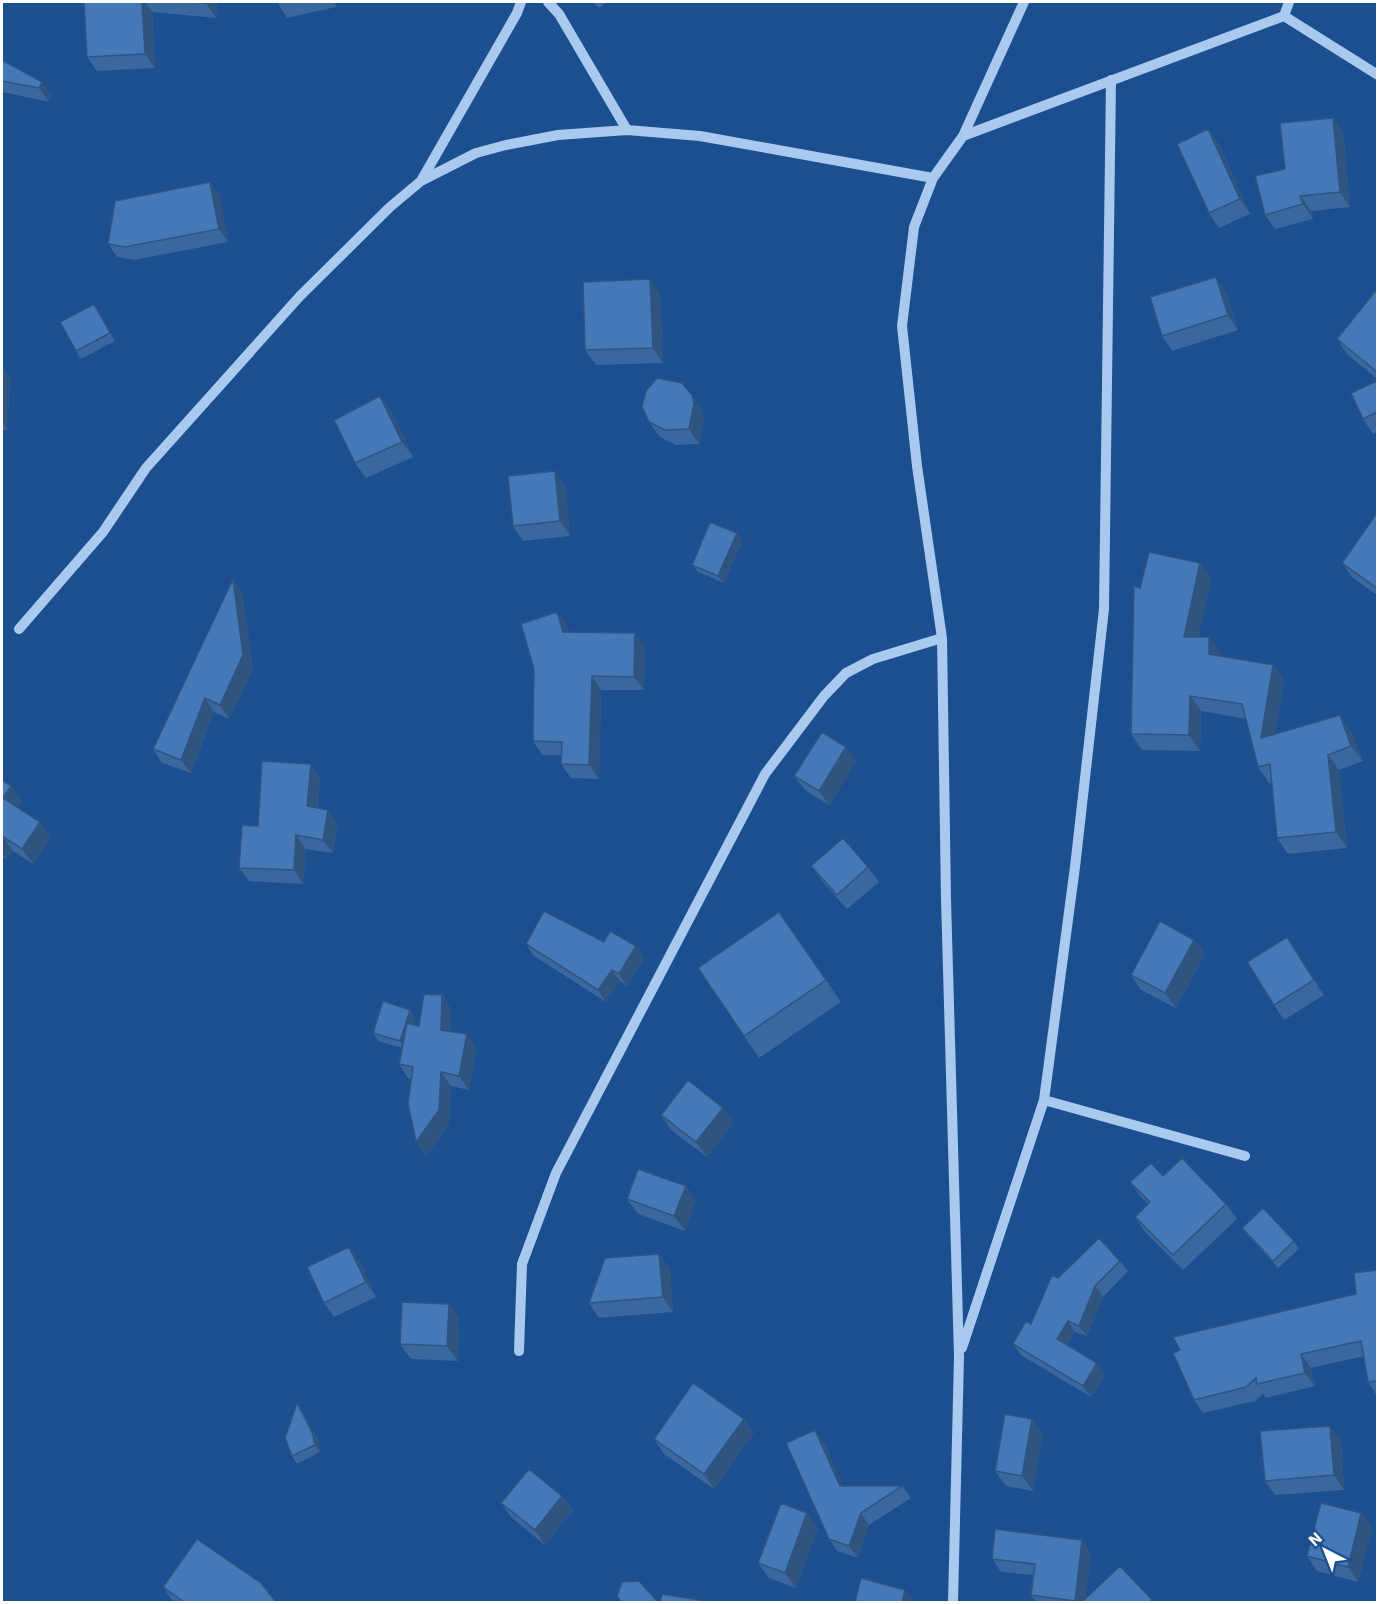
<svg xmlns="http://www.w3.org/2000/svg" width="1379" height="1604" font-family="'IBM Plex Sans',sans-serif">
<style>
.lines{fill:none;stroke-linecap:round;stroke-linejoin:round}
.minor{stroke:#a9c9ee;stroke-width:10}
.wall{fill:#3a679d}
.shaded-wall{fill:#305480}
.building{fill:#4478b7;stroke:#305480;stroke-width:1.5}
</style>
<rect width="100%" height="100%" fill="#1b4f8f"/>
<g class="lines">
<path class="minor" d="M548 2 559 14 627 130 700 136 933 178
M1284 16 1289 2
M963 136 1284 16 1378 75
M421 181 517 13 521 2
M19 629 103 532 146 468 300 296 390 207 421 181 476 153 506 145 558 135 627 130
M1044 1100 1245 1156
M962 1348 1044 1100 1075 867 1104 609 1111 80
M519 1351 522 1264 556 1173 765 774 824 696 846 673 873 659 942 638
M953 1602 959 1357 946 899 942 638 917 466 902 326 914 227 933 178 963 136 1024 2"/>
</g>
<path class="wall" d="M84 2H217L216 18 152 12 155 68 97 71 87 57Z
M277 2H335L336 7 287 18Z
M593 2H607L599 8Z
M2 60 51 95 49 102 2 92Z
M1333 118 1343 132 1350 207 1311 211 1313 219 1275 229 1265 215 1285 169Z
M1219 144 1250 214 1219 228 1209 213Z
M210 182 219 195 228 242 134 260 117 257 108 244Z
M1377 289V379L1347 354 1337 339Z
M1226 291 1238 330 1172 351 1162 336Z
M660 294 663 363 596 365 585 350Z
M99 311 115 341 81 359 76 351Z
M2 366 10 378 7 430H2Z
M1377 381V432L1373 434 1363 419Z
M692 395 702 410 704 418 699 444 676 445 660 437 649 422Z
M380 396 391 411 413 457 366 478 355 463Z
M555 471 565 486 570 536 523 541 513 526Z
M1377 513V595L1352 577 1342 563Z
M742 541 724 583 698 572 692 565Z
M1211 579 1198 637 1220 653V656L1273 665 1284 680 1275 733 1351 731 1363 761 1339 770 1347 848 1288 854 1277 838 1272 783H1269L1258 767 1246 719 1201 711 1200 751 1142 750 1131 734 1140 588Z
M242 592 253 669 229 719 214 712 191 773 162 763 153 749Z
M557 612 567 626 569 632 645 647 644 690H601L599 779 571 778 561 764 562 755H542L533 741Z
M857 761 829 805 805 790 794 776Z
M311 764 320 777 318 808 338 824 333 853 306 849 303 884 249 881 239 868 258 826Z
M2 780 11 786 22 801 17 807 40 822 50 837 33 864 13 851 7 860 2 856Z
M811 866 868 867 879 882 847 909 822 881Z
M779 912 841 1002 759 1058 744 1036Z
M1287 937 1324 995 1284 1020 1274 1005Z
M1194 940 1205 954 1176 1008 1141 990 1131 975Z
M604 942 636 946 644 958 627 986 620 981 606 1002 534 956 526 944Z
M442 995 451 1009V1032L467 1034 476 1048 469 1090 451 1086 449 1124 426 1156 416 1142 411 1079 408 1078 399 1064 402 1048 378 1041 373 1033 410 1010 415 1017 413 1024 419 1026Z
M661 1115 734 1123 707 1157 671 1130Z
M1163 1176 1226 1204 1237 1219 1183 1270 1145 1232 1135 1217 1148 1204 1141 1197 1130 1182Z
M686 1186 696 1201 685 1231 638 1214 627 1199Z
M1242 1228 1294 1241 1299 1249 1278 1268 1247 1235Z
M659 1254 670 1269 673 1312 599 1318 589 1303Z
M360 1261 376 1297 334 1317 324 1303Z
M1120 1261 1128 1271 1103 1297 1087 1336 1075 1332 1067 1345 1097 1363 1105 1374 1091 1397 1021 1355 1013 1344 1031 1324 1058 1278Z
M1377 1270V1396L1368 1382 1364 1356 1311 1368 1315 1386 1266 1398 1263 1394 1255 1401 1203 1413 1194 1400 1356 1294Z
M449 1304 459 1319 458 1361 411 1359 400 1344Z
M297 1403 302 1410 318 1440 320 1452 297 1464 292 1456Z
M744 1419 754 1433 714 1489 664 1454 654 1439Z
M1043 1434 1033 1491 1006 1486 995 1471Z
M1341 1440 1344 1490 1275 1495 1265 1481Z
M824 1442 843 1486H902L911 1498 869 1525 858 1558 837 1551 829 1539Z
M562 1496 573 1510 545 1545 512 1518 501 1503Z
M1361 1513 1372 1528 1358 1582 1317 1571 1307 1556Z
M818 1528 796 1588 769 1578 758 1563Z
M1091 1553 1085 1599 1152 1600 1154 1602H1036L1031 1595 1033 1575 1001 1572 992 1559Z
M163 1587 276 1602H176L171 1599Z"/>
<path class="shaded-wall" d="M142 2H145L152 12 155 68 145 54Z
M206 2H217L216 18 206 3Z
M42 82 51 95 49 102 39 88Z
M1333 118 1343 132 1350 207 1340 192Z
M1208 129 1219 144 1250 214 1240 199Z
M210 182 219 195 228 242 219 229Z
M1300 196 1311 211 1313 219 1303 204Z
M1216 277 1226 291 1238 330 1228 315Z
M650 279 660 294 663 363 653 348Z
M94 304 99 311 115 341 110 333Z
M2 366 10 378 7 430 2 422Z
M692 395 702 410 704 418 699 444 689 429Z
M380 396 391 411 413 457 402 442Z
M555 471 565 486 570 536 560 521Z
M737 533 742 541 724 583 718 576Z
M1200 563 1211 579 1195 653 1184 637Z
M233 579 242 592 253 669 229 719 220 705Z
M557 612 567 626 573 645 563 632Z
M635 633 645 647 644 690 634 677Z
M1209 637 1220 653V670L1209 654Z
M1273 665 1284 680 1272 753 1261 738Z
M592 676 601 690 599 779 589 765Z
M1190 696 1201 711 1200 751 1189 735Z
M205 698 214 712 191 773 181 760Z
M1340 715 1351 731 1363 761 1351 746Z
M846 747 857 761 829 805 819 791Z
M1328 755 1339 770 1347 848 1336 832Z
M311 764 320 777 317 820 307 806Z
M11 786 22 801 13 813 3 798Z
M328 810 338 824 333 853 323 840Z
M40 822 50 837 33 864 22 849Z
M296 835 306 849 303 884 294 870Z
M2 836 13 851 7 860 2 852Z
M1287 937 1298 952 1324 995 1314 980Z
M1194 940 1205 954 1176 1008 1165 993Z
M636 946 644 958 627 986 619 974Z
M612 970 620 981 606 1002 598 990Z
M442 995 451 1009V1043L441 1030Z
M410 1010 415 1017 405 1049 400 1041Z
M467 1034 476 1048 469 1090 459 1076Z
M441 1072 451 1086 449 1124 426 1156 416 1142Z
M723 1108 734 1123 707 1157 696 1142Z
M686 1186 696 1201 685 1231 674 1216Z
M349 1247 360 1261 376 1297 366 1282Z
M659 1254 670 1269 673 1312 663 1297Z
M1095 1286 1103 1297 1087 1336 1079 1326Z
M449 1304 459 1319 458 1361 447 1346Z
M1068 1321 1075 1332 1064 1350 1057 1339Z
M1301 1354 1311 1368 1315 1386 1305 1373Z
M1097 1363 1105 1374 1091 1397 1083 1386Z
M297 1403 302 1410 318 1440 320 1452 315 1445Z
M744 1419 754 1433 714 1489 704 1474Z
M1032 1419 1043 1434 1033 1491 1022 1476Z
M1330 1426 1341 1440 1344 1490 1334 1475Z
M815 1430 824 1442 849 1498 840 1486Z
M562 1496 573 1510 545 1545 535 1530Z
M807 1513 818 1528 796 1588 785 1573Z
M861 1513 869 1525 858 1558 849 1546Z
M1361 1513 1372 1528 1358 1582 1348 1567Z
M1082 1540 1091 1553 1085 1602H1076L1075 1601Z
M905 1590 914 1602H902Z"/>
<path class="building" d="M84 2H142L145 54 87 57Z
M189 2H206V3Z
M2 60 42 82 39 88 2 81Z
M1333 118 1340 192 1300 196 1303 204 1265 215 1255 176 1285 169 1280 123Z
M1208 129 1240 199 1209 213 1177 144Z
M210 182 219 229 125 247 108 244 115 201Z
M1216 277 1228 315 1162 336 1150 297Z
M650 279 653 348 585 350 583 282Z
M1377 289V372L1337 339Z
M94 304 110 333 76 351 60 322Z
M657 378 682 383 692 395 694 403 689 429 665 430 649 422 642 407 646 391Z
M1377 381V412L1363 419 1351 393Z
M380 396 402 442 355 463 334 420Z
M555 471 560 521 513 526 508 476Z
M1377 513V588L1342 563Z
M710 522 737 533 718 576 692 565Z
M1149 552 1200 563 1184 637H1209V654L1273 665 1261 738 1340 715 1351 746 1328 755 1336 832 1277 838 1270 764 1258 767 1242 704 1190 696 1189 735 1131 734 1134 586 1140 588Z
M233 579 243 655 220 705 205 698 181 760 153 749Z
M557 612 563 632 635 633 634 677 592 676 589 765 561 764 562 742 533 741 534 669 521 624Z
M822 732 846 747 819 791 794 776Z
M262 761 311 764 307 806 328 810 323 840 296 835 294 870 239 868 242 825 258 826Z
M2 780 11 786 3 798 40 822 22 849 2 836V837Z
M843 838 868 867 837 895 811 866Z
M544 911 604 942 610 931 636 946 619 974 612 970 598 990 526 944Z
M779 912 826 980 744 1036 698 968Z
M1160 921 1194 940 1165 993 1131 975Z
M1287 937 1314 980 1274 1005 1247 962Z
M424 994 442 995 441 1030 467 1034 459 1076 441 1072 439 1110 416 1142 408 1103 413 1067 399 1064 407 1023 419 1026Z
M383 1001 410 1010 400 1041 373 1033Z
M688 1080 723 1108 696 1142 661 1115Z
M1182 1158 1226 1204 1173 1255 1135 1217 1150 1202 1130 1182 1151 1163 1163 1176Z
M638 1169 686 1186 674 1216 627 1199Z
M1263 1208 1294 1241 1273 1261 1242 1228Z
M1099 1238 1120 1261 1095 1286 1079 1326 1068 1321 1057 1339 1097 1363 1083 1386 1013 1344 1026 1321 1031 1324 1052 1275 1058 1278Z
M349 1247 366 1282 324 1303 307 1267Z
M659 1254 663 1297 589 1303 605 1258Z
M1377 1270V1381L1368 1382 1361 1341 1301 1354 1305 1373 1257 1384 1256 1378 1246 1387 1194 1400 1173 1353 1180 1350 1173 1337 1356 1294 1354 1273Z
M402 1302 449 1304 447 1346 400 1344Z
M693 1383 744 1419 704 1474 654 1439Z
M297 1403 312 1432 315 1445 292 1456 285 1438Z
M1005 1414 1032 1419 1022 1476 995 1471Z
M1330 1426 1334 1475 1265 1481 1260 1431Z
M815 1430 840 1486H902L861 1513 849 1546 829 1539 786 1443Z
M529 1469 562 1496 535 1530 501 1503Z
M781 1503 807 1513 785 1573 758 1563Z
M1321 1503 1361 1513 1348 1567 1307 1556Z
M995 1529 1082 1540 1075 1601 1031 1595 1035 1564 992 1559Z
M197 1539 261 1583 276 1602H184L163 1587Z
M1120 1566 1152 1600 1149 1602H1082Z
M861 1578 905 1590 902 1602H855Z
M639 1581 658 1602H621L617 1596 622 1582Z
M662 1594 711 1602H660Z"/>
<rect width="1379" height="1604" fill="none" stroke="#ffffff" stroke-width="6"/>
<g transform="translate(1325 1550) rotate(318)" stroke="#1b4f8f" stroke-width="4.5" paint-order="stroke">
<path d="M0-4.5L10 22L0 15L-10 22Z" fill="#ffffff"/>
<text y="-9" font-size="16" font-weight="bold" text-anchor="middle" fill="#ffffff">N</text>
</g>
</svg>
